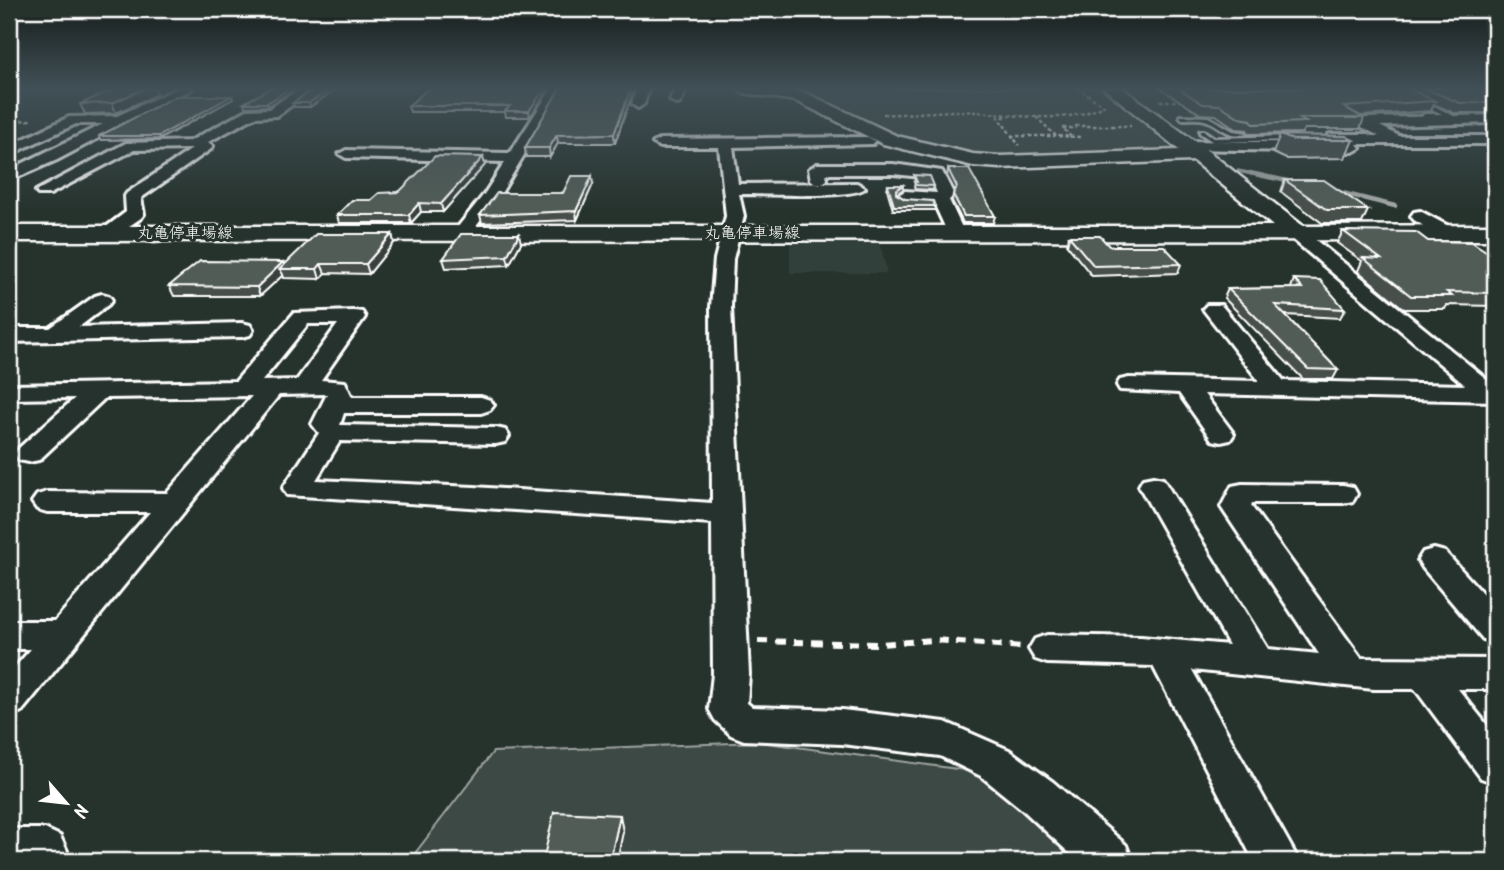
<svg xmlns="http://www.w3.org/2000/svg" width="1504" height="870" font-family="Kalam,'Klee One',sans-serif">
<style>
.built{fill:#333f3a}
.green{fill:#3e4944;stroke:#9ea4a2;stroke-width:2}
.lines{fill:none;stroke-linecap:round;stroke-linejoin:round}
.stream-far1{stroke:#a4a9a7;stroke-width:3.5}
.stream{stroke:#a4a9a7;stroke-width:4.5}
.lane-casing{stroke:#fff;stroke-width:6}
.street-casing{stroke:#fff;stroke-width:6}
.secondary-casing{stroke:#fff;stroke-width:5}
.path-far1{stroke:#fff;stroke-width:2.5;stroke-dasharray:3.5 2.5;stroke-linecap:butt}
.path{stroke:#fff;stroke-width:6;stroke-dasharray:10 8;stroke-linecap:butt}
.lane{fill:#26332d;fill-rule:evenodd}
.street{fill:#26332d;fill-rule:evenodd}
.secondary{fill:#26332d;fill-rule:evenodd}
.wall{fill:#464f4b;stroke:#fff;stroke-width:2}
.shaded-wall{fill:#39403d;stroke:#fff;stroke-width:2}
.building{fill:#515c57;stroke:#fff;stroke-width:2}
.labels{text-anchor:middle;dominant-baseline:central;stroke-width:6;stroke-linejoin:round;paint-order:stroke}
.far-street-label{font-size:16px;fill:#fff;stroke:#26332d}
</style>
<rect width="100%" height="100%" fill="#26332d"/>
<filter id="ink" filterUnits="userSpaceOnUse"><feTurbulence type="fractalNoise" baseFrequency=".0143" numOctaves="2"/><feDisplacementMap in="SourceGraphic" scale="14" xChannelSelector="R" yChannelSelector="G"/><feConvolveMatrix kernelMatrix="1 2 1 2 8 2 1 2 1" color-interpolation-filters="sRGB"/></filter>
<g filter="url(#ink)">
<path class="built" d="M1125 88H1457L1495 94V118L1360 121 1391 138 1342 145 1197 142Z
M790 238 879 239 887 273H790Z"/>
<path class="green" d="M757 88H1100L1183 152C1103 154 1017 166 938 148 889 137 847 109 799 95 786 91 771 90 757 88Z
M760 742 972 771 1083 861H409L493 752Z"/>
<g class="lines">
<path class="stream-far1" d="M1238 171 1258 175"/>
<path class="stream" d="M1250 173 1292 182
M1334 191 1395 206"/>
<defs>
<path id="lane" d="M1416 99H1420L1454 116 1451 118 1422 117 1424 114H1442L1416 101Z
M1180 116 1208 117 1233 131 1247 133C1229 140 1221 125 1205 120 1199 118 1189 119 1182 119Z
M1200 131H1204L1214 138 1294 136 1297 138 1294 140 1213 142 1200 133Z
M1330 134H1369L1372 136 1369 138 1328 137V135Z"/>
<path id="street" d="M178 88H193L57 160 9 181V170L103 124H76L9 155V146L69 117 117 116Z
M301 88H315L277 116 255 117 208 142 213 146 211 149 141 198 144 214 141 218 113 237H101L98 233 126 212 125 196 127 193 192 149 134 150 50 194H38L36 191 126 143 190 141 247 110 269 109Z
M552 88H564L500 195 468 237H456L453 233 485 193 505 162 346 158 339 154 346 150 510 153Z
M637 88H649L644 104 638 108 632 104Z
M675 88H687L680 103 676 104 670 100Z
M1495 115V123L1380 126 1399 136H1495V144H1357L1360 148 1353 152 1188 149 1181 145 1188 141 1342 143 1343 139 1352 136H1379L1358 125 1356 122 1363 118Z
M868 137 875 141 873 144 733 147 738 184 857 183 865 188C854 199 760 194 739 194L744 216 733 259 731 307 749 674 747 703 752 707 842 710 945 722 1009 750 1053 782 1126 845 1132 861H1078L1023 810 981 776 940 756 842 744 744 740 731 735 715 720 709 709 713 674 712 523 287 495 283 488 319 433 312 424 327 394 279 395 22 711 9 716V674L31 649H9V621H55L150 512H47L37 509 32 502 37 495 47 492 167 493 252 396 105 398 39 460 29 462 19 460 15 454 19 448 75 398 9 399V385L236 381 294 313 354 311 362 312 365 317 321 380 345 382 352 397H481L490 400 494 405 490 410 481 413H344L340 425 496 428 505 430 509 436 505 442 496 444 340 441 316 480 474 487 712 503 711 307 715 259 726 216 719 147H660L653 143 660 139ZM308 324H338L297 380 262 381Z
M817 164H893L942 171 954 195 949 200 965 234 956 239 950 238 934 203 905 201 897 196 905 191 937 193 931 178 893 174H826L827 180 819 185 811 180 809 169Z
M1420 211 1454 229 1457 233 1454 237H1442L1414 220 1411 216 1414 212Z
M1296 228 1302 229 1495 386V401L1204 394 1234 434 1230 440 1221 442 1212 440 1179 393 1120 390 1117 385 1120 380 1129 378 1259 381 1203 309 1207 305H1221L1284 381 1465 385 1290 237 1287 233Z
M102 294 109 296 112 300 109 304 79 327 242 323 250 325 253 330 250 335 242 337 9 342V328H50L95 296Z
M1153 477 1163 479 1268 649 1319 654 1221 507 1232 486 1242 484 1343 485 1353 487 1357 494 1353 501 1343 503H1252L1251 506 1361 658 1495 659V689H1458L1495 735V783L1481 778 1415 689H1374L1192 670 1299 861H1254L1153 666 1047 663 1035 659 1029 649 1035 639 1047 635 1141 637 1229 645 1139 486 1143 479Z
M1434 549 1445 552 1495 607V642L1483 639 1423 568 1418 560 1423 552Z
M9 829H45L60 836 67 851 62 861H9Z"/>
<path id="secondary" d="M735 88H774L806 93 897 136 973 154 1000 156 1179 150 1104 88H1122L1208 151 1303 226 1495 225V240L9 241V226H1273L1193 161 1000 168 973 166 883 144 796 101 743 93Z"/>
</defs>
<use href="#lane" class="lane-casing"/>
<use href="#street" class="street-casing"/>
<use href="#secondary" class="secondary-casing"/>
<path class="path-far1" d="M1160 101H1183
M883 114C908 115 934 111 959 111 1006 112 1060 127 1104 106L1078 88
M1006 117H998L1019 145
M1036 117 1056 136 1080 137
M9 121 32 120
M1075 126H1131
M1011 136H1055
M1071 137 1063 128H1076"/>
<path class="path" d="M758 641 880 644 934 640 1022 647"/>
<use href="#lane" class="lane"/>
<use href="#street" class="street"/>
<use href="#secondary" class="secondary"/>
</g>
<path class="wall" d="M271 88 268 106 245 107 244 103Z
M314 88H338L310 107H294L293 103Z
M429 88H549L530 117H506L505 112H410L408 106Z
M560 88H634L615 143H558L550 157H526L525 148Z
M1160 88H1495V113H1454L1434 104 1431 111 1361 116 1364 118 1360 129H1304L1302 133 1249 134 1247 130 1236 129 1216 115 1200 114Z
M158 94 116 113 85 114 80 104Z
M231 96 233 99 160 139 100 140 99 136Z
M1280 135 1353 140 1345 158 1286 159 1273 153Z
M485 165 443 212H421L411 223H339L337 215 371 200Z
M948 169 995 216 993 223H963L952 201 953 194 955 191 947 176Z
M914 175 934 186 933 190 915 189 914 186 915 182 914 179Z
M1285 180 1368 210 1362 223H1322L1281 192Z
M593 184 577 220 482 223 480 215Z
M888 185 903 189 896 193 905 199 935 206V210H893L887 189Z
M1343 231 1428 241 1495 257V306L1447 305 1445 309H1404L1358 271 1362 261 1337 243Z
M392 234 394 243 369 274 325 273 320 279 284 278 283 275 260 296H174L169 286 283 262 284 265Z
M1069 236 1181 264 1178 273 1092 276 1067 245Z
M521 243 509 265 446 268 443 259Z
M1294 279 1345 309 1340 318 1285 315 1338 370 1333 379H1303L1224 298 1228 289 1291 288Z"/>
<path class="shaded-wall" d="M146 88H155L158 94 116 113 112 103Z
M290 88H296L268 106 267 103Z
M332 88H338L310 107 309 103Z
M545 88H549L530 117 529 111Z
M631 88H634L615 143 614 134Z
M231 96 233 99 160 139 159 136Z
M557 135 558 143 550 157 549 148Z
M483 157 485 165 443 212 441 204Z
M592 176 593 184 577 220 576 211Z
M903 185V189L896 194V190Z
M419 203 421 212 411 223 409 215Z
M392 234 394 243 369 274 366 264Z
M519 234 521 243 509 265 507 256Z
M283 262 286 269H280L283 275 260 296 257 287Z
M321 264 325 273 320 279 317 269Z
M620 815 623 832 617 861H610Z"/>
<path class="building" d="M116 88H146L112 103 80 104Z
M271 88H290L267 103H244Z
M314 88H332L309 103H293Z
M429 88H545L529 111H505L510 106H408Z
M560 88H631L614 134 557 135 549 148H525Z
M1178 88H1411L1412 90 1435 101 1344 107 1364 118H1299L1306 122 1253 124 1251 120 1240 118 1220 105 1203 104Z
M1424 88H1495V102L1460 103Z
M176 96H231L159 136H99Z
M1280 135 1346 136 1353 140H1293Z
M435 156 483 157 441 204 419 203 409 215H337L352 200H371L379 193 399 192Z
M948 169H969L995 216H964L953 194 957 187Z
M914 175 930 176 934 186 916 185 914 182H917Z
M571 176H592L576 211 480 215 497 193H563Z
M1285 180H1324L1368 210H1327Z
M888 185H903L896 190V194L905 199 933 201 935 206H894Z
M1343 231 1416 232 1428 241 1472 242 1495 257V293L1447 292 1452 296H1411L1363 258 1381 259Z
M316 234H392L366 264H321L317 269H280Z
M461 234H519L507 256 443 259Z
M1069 236H1100L1109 246H1164L1181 264 1094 266Z
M200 261 283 262 257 287 169 286Z
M1294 279 1320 280 1345 309 1275 305 1338 370 1308 369 1228 289 1302 288Z
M554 812 620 815 610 861H543Z"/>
</g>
<linearGradient id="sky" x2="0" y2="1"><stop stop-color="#151c19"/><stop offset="0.42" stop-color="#415057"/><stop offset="1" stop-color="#415057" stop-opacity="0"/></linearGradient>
<rect width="1504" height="210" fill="url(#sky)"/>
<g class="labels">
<g class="far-street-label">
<text x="185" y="233">丸亀停車場線</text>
<text x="752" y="233">丸亀停車場線</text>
</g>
</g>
<rect width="1504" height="870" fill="none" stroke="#26332d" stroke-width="35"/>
<rect x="18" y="18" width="1469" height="835" fill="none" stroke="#fff" stroke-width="2.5" filter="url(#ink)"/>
<g transform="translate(66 803) rotate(118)" stroke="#26332d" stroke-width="5" paint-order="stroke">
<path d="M0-5L12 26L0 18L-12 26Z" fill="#ffffff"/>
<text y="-10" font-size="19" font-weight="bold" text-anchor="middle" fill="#ffffff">N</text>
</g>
</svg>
